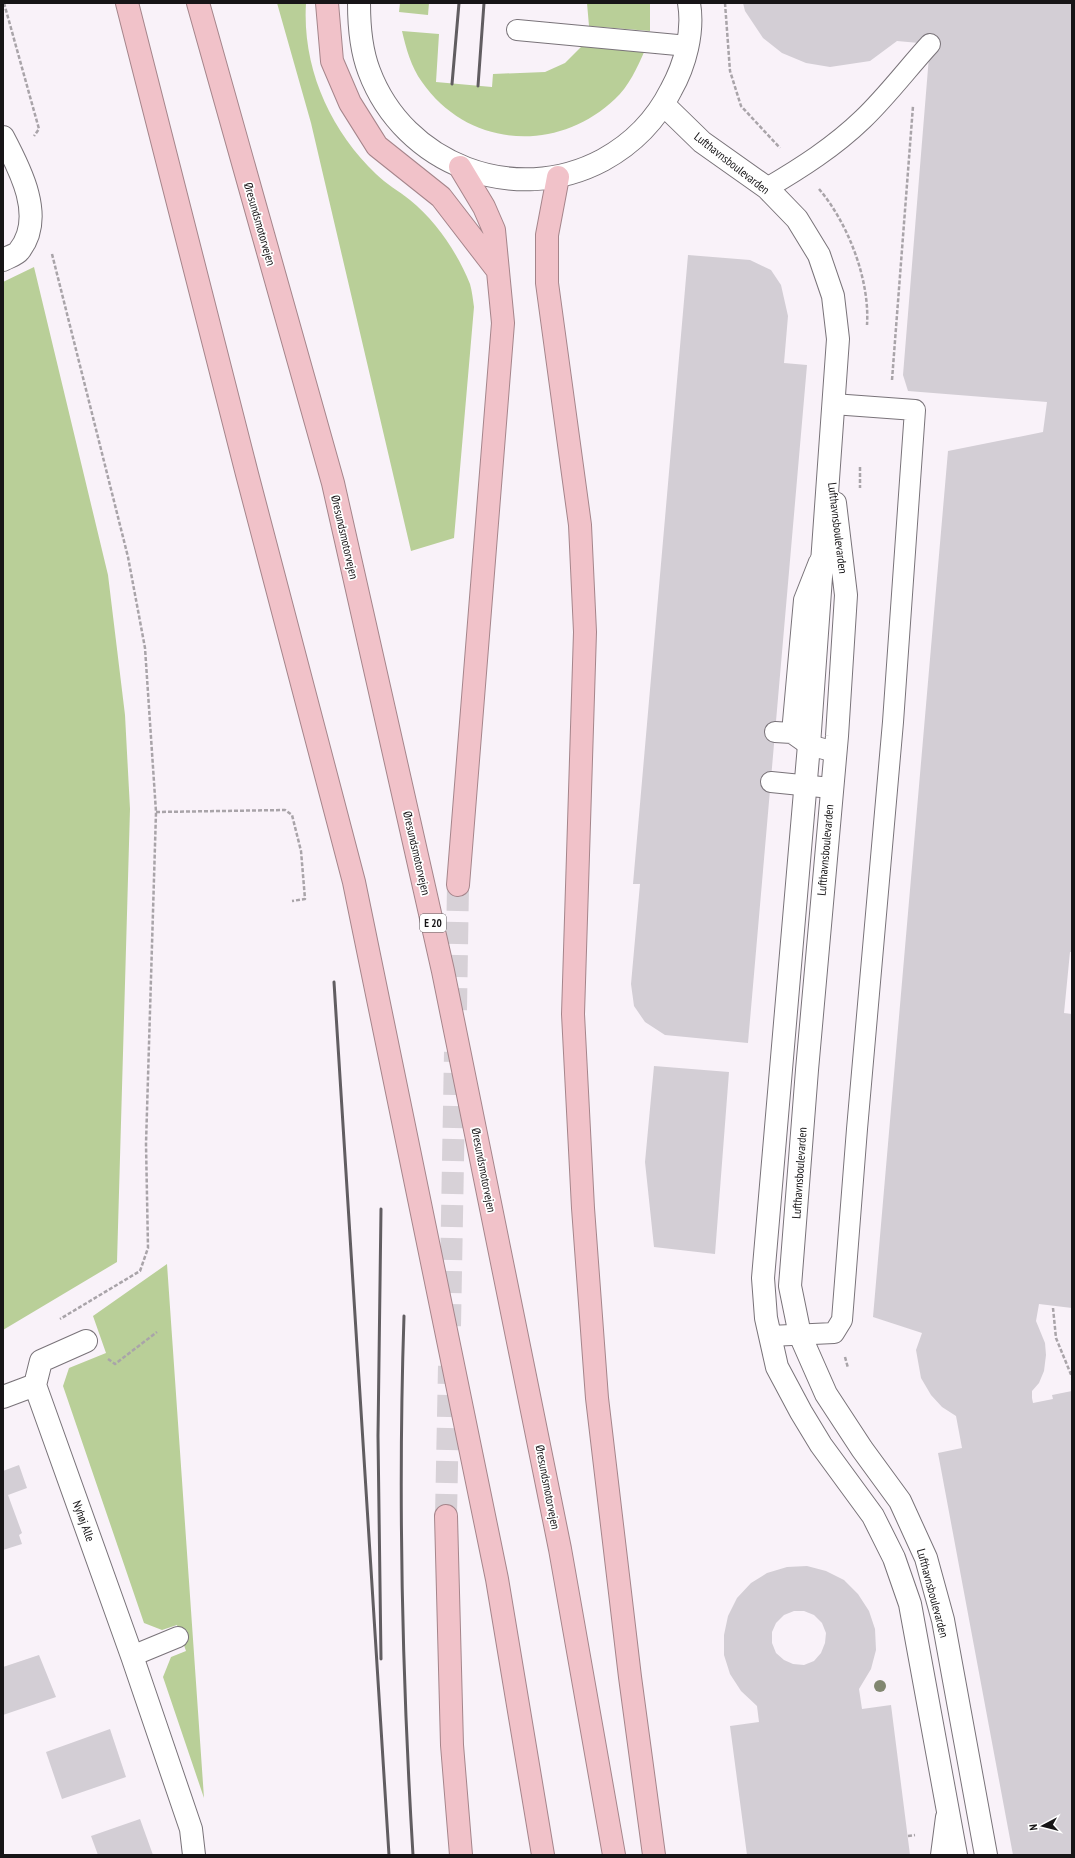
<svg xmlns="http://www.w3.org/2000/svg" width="1075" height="1858" font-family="'PT Sans Narrow',sans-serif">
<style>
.green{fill:#b9cf98}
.building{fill:#d3ced5;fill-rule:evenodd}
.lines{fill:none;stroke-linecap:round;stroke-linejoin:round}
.motorway-tunnel{stroke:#d7d1d7;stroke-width:22;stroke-dasharray:22 11;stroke-linecap:butt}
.service-casing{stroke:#797379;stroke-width:22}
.minor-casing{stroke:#797379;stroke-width:24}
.tertiary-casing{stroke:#797379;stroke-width:24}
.motorway-casing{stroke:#a5858b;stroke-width:24}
.path{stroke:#a9a4a9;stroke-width:2.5;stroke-dasharray:4 2;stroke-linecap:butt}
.service{stroke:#fff;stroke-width:20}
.minor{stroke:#fff;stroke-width:22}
.tertiary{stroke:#fff;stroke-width:22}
.motorway{stroke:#f1c2c9;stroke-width:22}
.rail{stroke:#615d61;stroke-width:3}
.tree{fill:#828771}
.labels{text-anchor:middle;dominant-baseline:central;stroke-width:3.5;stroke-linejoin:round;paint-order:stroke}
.shield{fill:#fff;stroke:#5d5b5d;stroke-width:1}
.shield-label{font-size:11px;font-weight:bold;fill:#171517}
.street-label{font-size:12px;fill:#171517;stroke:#fff}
</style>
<rect width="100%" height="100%" fill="#f9f2f9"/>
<path class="green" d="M277 3H306C302 68 330 130 376 174 386 184 399 191 410 200 436 221 457 252 470 284 472 291 473 300 474 307L454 538 411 551 311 123Z
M400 3H429L428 15 399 12Z
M587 3H650V31L589 26Z
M402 31 439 34 436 82 492 87 493 74 545 72 565 63 582 46 645 50C637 68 629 86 615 99 557 154 468 148 422 82 411 67 406 48 402 31Z
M34 267 108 575 125 715 130 809 117 1262 3 1330V282Z
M167 1264 204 1798 163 1677 171 1657 186 1651 177 1625 162 1630 144 1623 63 1386 69 1368 106 1353 93 1316Z"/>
<path class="building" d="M743 3H1072V952H1070L1064 1013 1072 1014V1308L1039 1304 1036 1321 1045 1343 1046 1355 1044 1371 1039 1383 1032 1391V1398L1033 1403 1053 1399 1052 1395 1072 1391V1855H1013L938 1453 962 1448 956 1416 942 1407 931 1395 921 1378 916 1350 922 1333 873 1317 948 451 1043 432 1047 402 908 391 903 375 930 44 897 41 870 61 830 67 806 63 782 53 763 38 745 11Z
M688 255 750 260 771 270 781 285 788 316 784 363 807 365 748 1043 665 1035 645 1022 634 1006 631 984 640 884H633Z
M654 1066 729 1072 715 1254 654 1247 645 1162Z
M19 1465 27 1488 8 1495 22 1533 19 1535 22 1544 3 1550V1471Z
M807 1566 826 1571 844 1580 858 1594 869 1611 875 1629 876 1650 871 1669 859 1689 862 1709 891 1705 910 1855H747L730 1726 759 1722 757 1706 741 1691 730 1674 724 1655V1635L728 1616 737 1598 751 1583 767 1573 787 1567ZM794 1611H804L814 1615 822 1623 826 1633 825 1643 821 1653 814 1661 804 1665 793 1664 784 1660 776 1653 772 1643V1632L776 1623 784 1615Z
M39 1655 56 1697 3 1715V1667Z
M110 1729 126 1777 62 1799 46 1752Z
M140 1819 153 1855H98L91 1836Z"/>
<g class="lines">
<path class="motorway-tunnel" d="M456 1010 458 885
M450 1326 455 1052
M446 1516 449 1366"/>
<defs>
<path id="service" d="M517 30 688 46
M767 188C801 168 834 147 863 119 887 96 908 68 930 44
M775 732 792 733 809 745 835 752
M792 733 804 600 819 562
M771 782 831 788
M770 1336 834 1333 842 1320 857 1129 893 722 915 410 833 404
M132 1656 178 1637
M941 1855 946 1817"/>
<path id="minor" d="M3 137C20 169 46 218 19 251 16 255 8 257 3 260
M35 1385 132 1656 191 1829 194 1855
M35 1385 41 1361 86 1341
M3 1397 35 1385"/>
<path id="tertiary" d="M359 3C359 26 361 50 369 71 404 165 515 207 603 160 632 144 656 120 671 90 685 65 694 32 689 3
M664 105 702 142 767 188 797 219 819 255 833 296 838 339 809 745 763 1278 766 1318 777 1367 801 1412 821 1445 873 1516 894 1558 910 1604 956 1855
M835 503 846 595 837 736 807 1070 790 1286 800 1335 826 1394 862 1449 900 1501 926 1558 943 1620 986 1855"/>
<path id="motorway" d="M127 3 247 474 354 882 497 1579 543 1855
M198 3 333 483 443 971 560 1549 614 1855
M327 3 332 61 350 103 377 146 441 197 498 271
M558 177 547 235V283L580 525 585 632 573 1014 583 1208 597 1398 630 1677 654 1855
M458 885 503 323 494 230 484 207 460 167
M446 1516 452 1745 461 1855"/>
</defs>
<use href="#service" class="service-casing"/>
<use href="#minor" class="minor-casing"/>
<use href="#tertiary" class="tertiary-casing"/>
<use href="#motorway" class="motorway-casing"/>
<path class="path" d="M4 3 39 129 34 136
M725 3 730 71 741 106 780 148
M819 189C848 223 870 280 867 325
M52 254 128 557 145 648 156 812 146 1144 148 1248 140 1271 60 1319
M892 380 913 106
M860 467V488
M156 812 285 810 292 815 301 851 305 899 292 901
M1053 1308 1056 1338 1072 1377
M845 1357 848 1368
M108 1359 115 1364 157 1332
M908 1836 915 1835"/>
<use href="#service" class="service"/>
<use href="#minor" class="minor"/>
<use href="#tertiary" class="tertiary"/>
<use href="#motorway" class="motorway"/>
<path class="rail" d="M452 84 459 3
M478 86 484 3
M334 982 389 1855
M381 1209 378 1436 381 1659
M404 1316C398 1496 402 1675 413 1855"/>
</g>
<circle class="tree" cx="880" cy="1686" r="6"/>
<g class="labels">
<rect class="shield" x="420" y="914" width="26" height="18" rx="3"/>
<g class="shield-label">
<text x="433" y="923">E 20</text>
</g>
<g class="street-label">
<text transform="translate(732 163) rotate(38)">Lufthavnsboulevarden</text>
<text transform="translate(260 224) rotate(74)">Øresundsmotorvejen</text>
<text transform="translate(838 528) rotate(83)">Lufthavnsboulevarden</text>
<text transform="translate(345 537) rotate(77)">Øresundsmotorvejen</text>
<text transform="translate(825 850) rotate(-85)">Lufthavnsboulevarden</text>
<text transform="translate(417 853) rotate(77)">Øresundsmotorvejen</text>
<text transform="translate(484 1170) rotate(79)">Øresundsmotorvejen</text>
<text transform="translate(799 1173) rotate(-86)">Lufthavnsboulevarden</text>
<text transform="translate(548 1487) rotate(79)">Øresundsmotorvejen</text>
<text transform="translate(84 1521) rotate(70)">Nyhøj Alle</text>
<text transform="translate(933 1593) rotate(75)">Lufthavnsboulevarden</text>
</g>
</g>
<rect width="1075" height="1858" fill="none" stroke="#171517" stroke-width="8"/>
<g transform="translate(1043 1826) rotate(263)" stroke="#ffffff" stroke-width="3" paint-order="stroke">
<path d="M0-3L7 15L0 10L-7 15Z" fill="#171517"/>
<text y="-6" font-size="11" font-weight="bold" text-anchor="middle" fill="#171517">N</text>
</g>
</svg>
